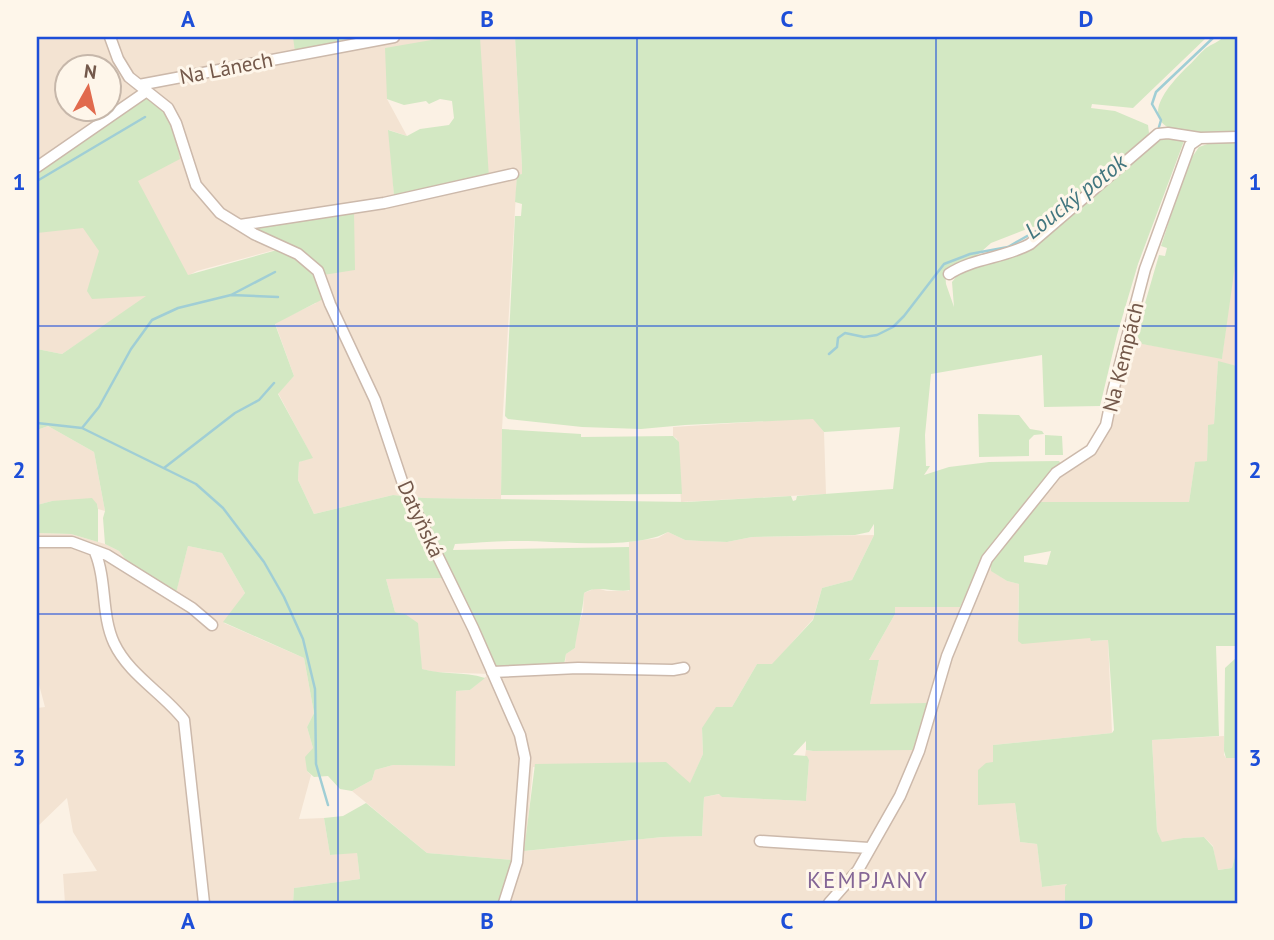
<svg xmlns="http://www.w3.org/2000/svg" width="1274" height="940" font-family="'PT Sans',sans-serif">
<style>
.residential{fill:#f3e3d2;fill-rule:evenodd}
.green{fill:#d3e8c3;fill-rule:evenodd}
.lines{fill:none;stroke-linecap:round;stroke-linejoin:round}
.stream{stroke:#a0ced5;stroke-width:2.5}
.street-casing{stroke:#ccb9ab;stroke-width:13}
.street{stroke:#fff;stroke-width:10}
.grid{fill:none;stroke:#1d4ed8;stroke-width:2;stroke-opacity:0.55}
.labels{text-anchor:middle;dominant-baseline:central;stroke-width:6;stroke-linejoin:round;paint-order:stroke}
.street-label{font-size:21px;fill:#73584a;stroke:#fef6ea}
.water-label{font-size:23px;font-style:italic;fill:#42767f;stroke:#fef6ea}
.neighbourhood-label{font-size:23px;letter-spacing:2px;fill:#846696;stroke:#fef6ea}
.neatline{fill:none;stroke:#1d4ed8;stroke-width:2.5}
.grid-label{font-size:23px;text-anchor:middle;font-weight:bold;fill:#1d4ed8}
</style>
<rect width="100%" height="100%" fill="#fbf1e4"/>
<path class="residential" d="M37 37H448L387 99 407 136 389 130 394 196 476 178 480 37H515L522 167V174L517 176 502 429 501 499 424 498 393 495 314 514 298 480 299 462 312 457 278 393 294 376 275 323 316 303 295 259 278 249 197 271 145 298 62 354 37 349ZM66 66H108V108H66Z
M1236 251 1237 366 1218 362 1214 424 1208 426 1207 461 1195 463 1189 502H1037L1052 482 1092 455 1105 439 1128 354 1136 337 1143 344 1222 358Z
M813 418 824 432 826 494 681 502 677 439 673 436V427Z
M48 426 94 452 105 511 98 509 97 504 52 501 37 505V430Z
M668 532 685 540 727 542 752 537 874 535 852 580 822 588 813 619 773 664H757L732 707 702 728 703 754 690 784 533 767 525 851 663 837 702 836 704 797 720 794 722 797 806 801 809 760 805 756 806 750 813 751 870 704 879 660H869L895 614V607H960L944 654 988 566H990L992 571 1007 581 1019 584 1018 620 1090 638 1092 641 1108 640 1112 733 993 745V763L978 796V804L1015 803 1020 842 1037 844 1042 887 1068 884 1065 888V903H501L513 860 427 853 352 791 372 780 375 770 393 765 454 766 456 691 470 690 489 674 435 672 421 669 420 645 405 614 395 612 386 579 446 578 490 671 565 663 566 654 575 648 577 629 583 612 584 593 596 588 607 591H629V542L658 538Z
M37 533 71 534 105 544 119 551 126 560 176 592 188 546 222 553 245 593 224 623 304 658 314 713 307 727 313 748 307 771 311 775 299 819 324 818 330 855 357 852 360 879 294 888 293 903H65L63 874 97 871 73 832 67 798 37 827V708L45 707 37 677Z
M1224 736V755L1226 758H1237V848L1232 868 1217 870 1213 846 1204 837 1183 838 1162 843 1157 831 1152 740Z"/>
<path class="green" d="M293 37H372L295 52Z
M449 37H480L489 178 460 180 394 196 388 130 407 136 420 129 449 125 454 118 452 101 440 99 429 104 426 101 404 105 387 99 385 48Z
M515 37H1207L1133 108 1092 104 1091 108 1115 111 1148 125 1149 133 1140 144 1068 205 1066 202 1062 205 1065 209 1043 226 1032 227 991 243 973 259 952 266 945 272 946 284 954 307 952 282 961 271 1023 251 1162 134 1184 141 1138 264 1117 335 1100 406 1044 407 1042 355 931 374 925 435 926 466H930L924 475 949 467 989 462 1059 461 1061 464 1059 469 1022 509 1037 502H1189L1195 462 1207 461 1208 425 1214 424 1218 361 1237 366V646H1216L1219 736 1152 740 1157 831 1162 842 1183 838 1204 837 1213 847 1218 870 1232 868 1237 848V903H1065V887L1067 884 1042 887 1037 844 1020 842 1015 803 978 805V770L986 763 993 762V745L1112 733 1114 730 1108 640 1091 641 1090 638 1022 644 1018 641 1019 584 1007 581 991 571V561H981L960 607H895V614L869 660H879L870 704 929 703 913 750 813 751 806 750V741L793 755 807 756 809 760 806 801 722 797 719 794 704 797 702 836 663 837 524 851 535 764 666 762 690 783 703 754 702 728 716 707H732L757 664H772L813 620 822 588 852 580 874 535V524L869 532 855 535 752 537 727 542 701 541 685 540 668 532C633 551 555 540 514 541 494 541 474 543 455 544L453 550 629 547 630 590C616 593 596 584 584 593 583 612 577 629 575 648L566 654 564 665 496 668 462 600 452 573 446 578 386 579 395 612 405 614 418 623 422 669C443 675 463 671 485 678L470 690 456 691 455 766 393 765 375 770 372 780 352 791 340 789 328 776 314 777 307 771 305 757 313 748 307 727 314 713 304 658 223 622 245 593 222 553 188 546 176 593 126 560 119 551 105 544 103 518 105 511 94 452 48 426 37 430V349L62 354 146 296 92 299 87 291 99 251 83 228 37 233V167L147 91 172 118 180 159 138 181 188 275 277 250C305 263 313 270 325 298L275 324 294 376 278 394 313 458 299 462 298 480 314 514 393 495 424 498 687 502 791 496 793 501 796 500 797 496 893 489 900 427 824 432 813 419 685 425 641 429 582 427 508 419 505 416 515 216H521L522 204 515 202 517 175 522 174V167ZM1051 551 1047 565 1024 562V556Z
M1224 37H1237V131C1223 131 1207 135 1193 134 1136 128 1160 94 1186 68 1193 62 1199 54 1206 48 1212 44 1218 42 1224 37Z
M1213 142H1237V251L1222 359 1142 344 1136 334 1159 255 1165 256 1167 248 1161 246 1188 163 1199 147Z
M354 211 355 270 323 275 260 234 253 226Z
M978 414 1019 415 1030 429 1042 431 1044 434 1034 435 1029 440V456L979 457Z
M502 429 581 434V437L673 436 679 442 682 494 501 495Z
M1045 435 1062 436 1063 455H1045Z
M92 498 97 504 98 509V542L71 534 37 533V505L52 501Z
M1237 657V758H1226L1224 751 1225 668Z
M366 803 427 853 513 860 501 903H293L294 888 360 879 357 853 330 855 324 818 343 816Z"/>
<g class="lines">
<path class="stream" d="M1159 127 1161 120 1152 104 1156 92 1214 37
M37 181 145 117
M231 295 275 272
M829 354 837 347 838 338 845 333 864 337 877 335 893 327 904 316 944 264 970 254 1008 247 1043 227
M37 423 82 428 196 484 223 508 264 562 284 597 303 639 315 689 316 764 328 805
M82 428 99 407 131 349 152 320 178 308 231 295 278 297
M164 468 235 413 259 400 274 383"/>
<defs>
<path id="street" d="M110 37 118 59 129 77 168 108 176 123 196 185 220 213 254 234 298 254 318 271 330 304 375 400 404 487 473 628 520 735 525 758 517 862 504 903
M139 85 394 37
M37 167 147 91
M240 225 384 203 513 174
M949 274C973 258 1005 258 1030 244L1158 134 1168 133 1200 138
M37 542H72L107 555 192 608 212 625
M95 552C107 581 101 615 114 643 129 675 163 693 184 720L204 903
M492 672 578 668 673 670 684 668
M760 841 869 848
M829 903 858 870 900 796 919 751 947 656 987 559 1056 473 1091 450 1106 425 1113 391 1145 269 1190 145 1200 138 1237 137"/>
</defs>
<use href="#street" class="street-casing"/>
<use href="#street" class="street"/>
</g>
<path class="grid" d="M338 37V903M637 37V903M936 37V903M37 326H1237M37 614H1237"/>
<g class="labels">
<g class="street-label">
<text transform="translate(226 68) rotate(-11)">Na Lánech</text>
<text transform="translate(1123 357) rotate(-76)">Na Kempách</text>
<text transform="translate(421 519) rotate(65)">Datyňská</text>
</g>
<g class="water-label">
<text transform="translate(1075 196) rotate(-38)">Loucký potok</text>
</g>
<g class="neighbourhood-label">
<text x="868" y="879">KEMPJANY</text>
</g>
</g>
<rect width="1274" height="940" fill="none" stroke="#fef6ea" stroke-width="77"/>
<g transform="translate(88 88) rotate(8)"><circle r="33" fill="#fef6ea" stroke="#c6b7aa" stroke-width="2"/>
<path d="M0-5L12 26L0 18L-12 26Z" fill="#e16a4d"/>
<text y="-10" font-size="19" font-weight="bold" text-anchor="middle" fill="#73584a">N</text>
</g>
<rect x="38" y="38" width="1198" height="864" class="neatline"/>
<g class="grid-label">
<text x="188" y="27">A</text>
<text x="487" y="27">B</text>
<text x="787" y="27">C</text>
<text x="1086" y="27">D</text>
<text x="19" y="190">1</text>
<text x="1255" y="190">1</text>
<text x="19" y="478">2</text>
<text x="1255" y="478">2</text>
<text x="19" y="766">3</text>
<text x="1255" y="766">3</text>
<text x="188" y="929">A</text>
<text x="487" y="929">B</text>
<text x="787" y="929">C</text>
<text x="1086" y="929">D</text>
</g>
</svg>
